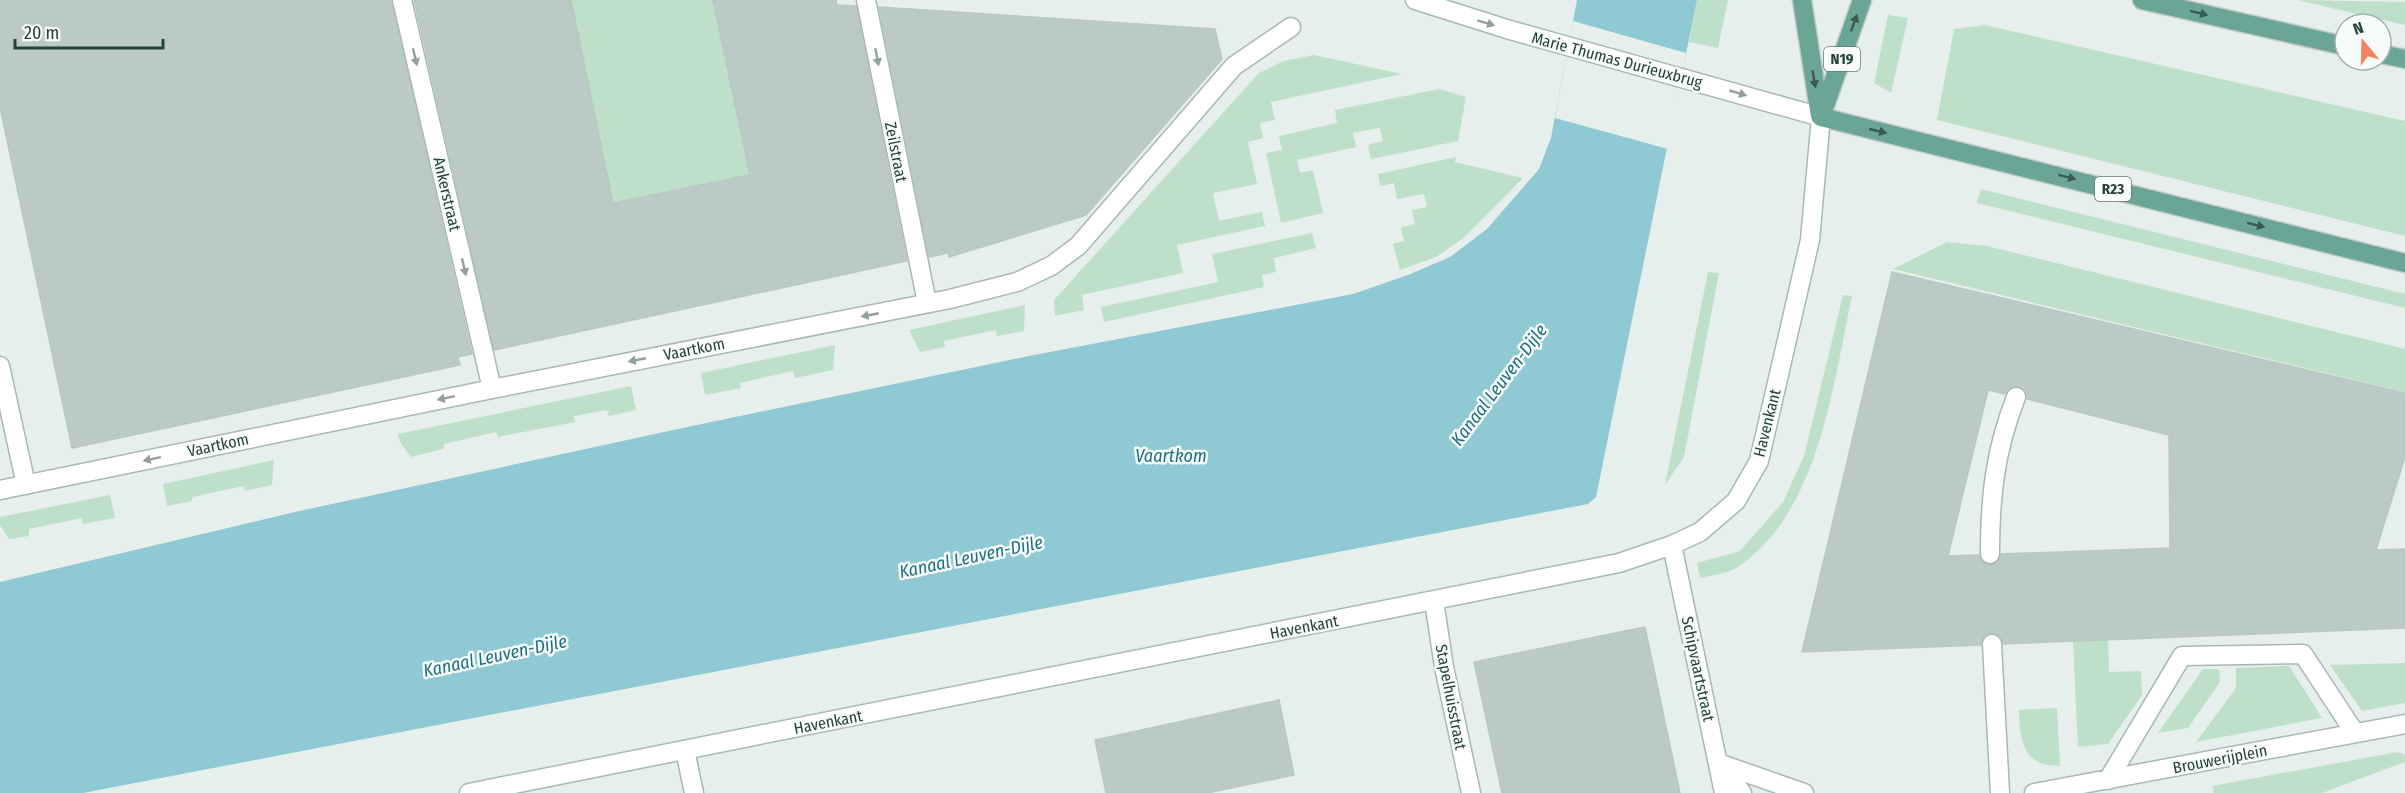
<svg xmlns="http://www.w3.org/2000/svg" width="2405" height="793" font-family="'Fira Sans Condensed',sans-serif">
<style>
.green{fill:#bfe0c8}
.water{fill:#8ec9d4}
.pier{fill:#e6efeb}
.building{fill:#bbcac4;stroke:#b8c9c2;stroke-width:1.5;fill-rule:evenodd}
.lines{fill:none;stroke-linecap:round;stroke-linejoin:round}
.lane-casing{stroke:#a8b8b2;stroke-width:21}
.street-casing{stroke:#a8b8b2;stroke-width:21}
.secondary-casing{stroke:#a4bbb3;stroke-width:21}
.primary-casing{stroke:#c2cac8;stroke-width:21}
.lane{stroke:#fff;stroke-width:18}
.street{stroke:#fff;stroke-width:18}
.secondary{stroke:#fff;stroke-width:18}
.primary{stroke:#6aa596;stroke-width:18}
.oneway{fill:#365b51}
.oneway2{fill:#92a09c}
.labels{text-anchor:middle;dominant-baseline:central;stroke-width:5;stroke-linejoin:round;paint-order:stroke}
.shield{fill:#f7fbf9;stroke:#637a73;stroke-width:1.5}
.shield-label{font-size:15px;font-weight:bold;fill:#24423a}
.street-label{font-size:16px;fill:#24423a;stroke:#f7fbf9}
.water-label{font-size:18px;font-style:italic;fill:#1c6f80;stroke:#f7fbf9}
</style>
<rect width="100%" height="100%" fill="#e6efeb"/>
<path class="green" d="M571 0H713L750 175 613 203Z
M1697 0H1728L1718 48 1689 42Z
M2297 0 2405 2V25Z
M1888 15 1908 18 1891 93 1874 83Z
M1985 25 2405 121V236L1937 120 1954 29Z
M1314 55 1402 74 1271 102 1275 120 1260 123 1263 138 1248 142 1257 184 1213 193 1219 221 1262 212 1265 226 1177 245 1183 273 1082 295 1084 310 1055 316 1054 300 1259 73 1283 61Z
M1439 89 1466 97 1458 141 1371 159 1368 145 1383 141 1380 128 1353 133 1356 147 1297 160 1300 173 1313 170 1323 213 1281 223 1266 153 1282 150 1279 136 1337 123 1335 110Z
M1456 157 1455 162 1523 178 1462 239 1436 257 1400 270 1393 244 1404 241 1401 228 1415 224 1412 210 1427 207 1424 194 1397 199 1394 183 1380 186 1378 174Z
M1981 189 2405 294V308L1977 203Z
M1312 233 1316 248 1274 258 1276 272 1262 275 1264 287 1104 322 1101 307 1218 282 1212 254Z
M1947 242 1987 246 2405 349V392L1893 269Z
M1708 272 1719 273 1684 457 1665 485Z
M1843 295 1852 296C1833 384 1819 515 1736 568 1726 574 1711 575 1700 578L1697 563 1740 551 1783 502 1804 456Z
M1025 305 1024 331 997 336 996 330 944 341 945 347 920 352 909 330Z
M835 345 833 370 795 378 793 371 740 383 741 388 705 395 701 373Z
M631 386 636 410 609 416 607 410 574 416 575 422 498 437 496 432 444 444 443 449 411 457 400 442 398 434Z
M274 460 272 485 245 491 244 486 192 497V501L167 506 163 484Z
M110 495 115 518 83 524 82 518 29 529V536L9 539 0 525V517Z
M2108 640 2109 672 2141 671 2142 695 2108 744 2078 747 2073 641Z
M2405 663V703L2362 711 2330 665Z
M2289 666 2322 718 2196 742 2236 688V668Z
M2203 669H2219L2220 682 2188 728 2158 733Z
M2057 708 2060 766C2022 766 2020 740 2019 710Z
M2398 752 2405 755V762L2322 793H2214L2212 786Z"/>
<path class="water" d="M1577 0H1697L1596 497 1588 504 83 793H0V582L295 512 692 426 1024 357 1353 294 1408 275 1450 257 1487 229 1539 169 1551 138Z"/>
<path class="pier" d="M1573 21 1686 53 1668 149 1555 118Z"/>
<path class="building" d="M0 0H391L472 354 458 357 460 365 72 448 0 107Z
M414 0H571L613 203 750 175 713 0H836L837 5 856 6 907 261 494 350Z
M879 7 1215 29 1222 59 1086 215 949 257 948 253 929 257Z
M1892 272 2405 393V457L2376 550 2405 549V628L2003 644 2001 637 1992 633 1985 635 1981 645 1802 652ZM2013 386 2024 389 2027 399 2169 435 2170 548 2001 554 1999 560 1990 565 1984 563 1979 555 1948 556 1988 390 2005 394Z
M1645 627 1680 793H1502L1474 662Z
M1279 700 1294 775 1207 793H1106L1095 740Z"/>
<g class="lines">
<defs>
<path id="lane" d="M1990 554C1990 496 1995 451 2016 397
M1992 644 2000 793
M1718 763 1804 793
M2108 780 2182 656 2303 654 2355 733
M2034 793 2405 724"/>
<path id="street" d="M402 0 492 389
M866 0 927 303
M0 366 26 485
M0 490 492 389 950 299 1017 282 1051 266 1078 246 1234 66 1291 27
M1672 545 1724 793
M1434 601 1444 667 1471 793
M685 750 694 793
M1721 766 1742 793"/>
<path id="secondary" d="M469 793 1619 563 1672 545 1700 532 1736 501 1759 461 1810 240 1821 117 1510 30 1415 0"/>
<path id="primary" d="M1802 0 1820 116
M2142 0 2345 46
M2381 54 2405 59
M1821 117 2405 263
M1821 117 1862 0"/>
</defs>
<use href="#lane" class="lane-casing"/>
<use href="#street" class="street-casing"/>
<use href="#secondary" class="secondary-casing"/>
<use href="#primary" class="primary-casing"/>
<use href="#lane" class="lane"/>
<use href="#street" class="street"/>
<use href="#secondary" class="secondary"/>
<use href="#primary" class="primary"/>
</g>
<defs><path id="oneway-solid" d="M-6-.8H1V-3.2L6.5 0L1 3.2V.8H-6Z" transform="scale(1.5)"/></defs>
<g class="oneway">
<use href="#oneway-solid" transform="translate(2199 13) rotate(13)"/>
<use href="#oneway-solid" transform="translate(1854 23) rotate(-70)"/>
<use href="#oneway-solid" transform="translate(1814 79) rotate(80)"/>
<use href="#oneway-solid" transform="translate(1878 131) rotate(13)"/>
<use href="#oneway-solid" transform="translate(2067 177) rotate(14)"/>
<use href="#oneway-solid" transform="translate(2256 225) rotate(14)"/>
</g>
<g class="oneway2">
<use href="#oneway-solid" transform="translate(1486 23) rotate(17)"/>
<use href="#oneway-solid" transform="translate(415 57) rotate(77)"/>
<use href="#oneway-solid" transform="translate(877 57) rotate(79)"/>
<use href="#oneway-solid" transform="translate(1738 93) rotate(16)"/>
<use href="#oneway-solid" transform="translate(464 267) rotate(77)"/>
<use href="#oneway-solid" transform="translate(870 315) rotate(169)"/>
<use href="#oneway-solid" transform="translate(637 360) rotate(169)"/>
<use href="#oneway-solid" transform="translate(446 398) rotate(168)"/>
<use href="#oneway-solid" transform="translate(152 459) rotate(168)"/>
</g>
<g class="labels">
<g class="shield">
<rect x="1824" y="47" width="36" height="24" rx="4.5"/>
<rect x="2095" y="177" width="36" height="24" rx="4.5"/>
</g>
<g class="shield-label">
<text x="1842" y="59">N19</text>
<text x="2113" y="189">R23</text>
</g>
<g class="street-label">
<text transform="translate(1617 60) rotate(15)">Marie Thumas Durieuxbrug</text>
<text transform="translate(896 152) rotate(79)">Zeilstraat</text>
<text transform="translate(447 194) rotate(77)">Ankerstraat</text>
<text transform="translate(694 349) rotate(-11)">Vaartkom</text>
<text transform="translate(1767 423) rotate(-76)">Havenkant</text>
<text transform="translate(218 445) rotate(-12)">Vaartkom</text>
<text transform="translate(1304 627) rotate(-11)">Havenkant</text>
<text transform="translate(1698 669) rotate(78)">Schipvaartstraat</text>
<text transform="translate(1451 697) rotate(79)">Stapelhuisstraat</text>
<text transform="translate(828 722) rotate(-11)">Havenkant</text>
<text transform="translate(2220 759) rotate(-11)">Brouwerijplein</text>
</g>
<g class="water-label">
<text transform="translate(1499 385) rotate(-53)">Kanaal Leuven-Dijle</text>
<text x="1171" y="456">Vaartkom</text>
<text transform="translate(971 557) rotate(-12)">Kanaal Leuven-Dijle</text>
<text transform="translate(495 656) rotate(-12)">Kanaal Leuven-Dijle</text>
</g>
</g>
<g transform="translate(2363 42) rotate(341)"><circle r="28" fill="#f7fbf9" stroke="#a3b1ad" stroke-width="1.5"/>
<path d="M0-4.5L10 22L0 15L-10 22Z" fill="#f4845f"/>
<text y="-9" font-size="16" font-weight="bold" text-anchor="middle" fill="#24423a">N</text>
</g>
<path d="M15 39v9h148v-9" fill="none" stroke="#24423a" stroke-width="3"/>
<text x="24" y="39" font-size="18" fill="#24423a" stroke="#f7fbf9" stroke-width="4.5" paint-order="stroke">20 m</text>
</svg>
